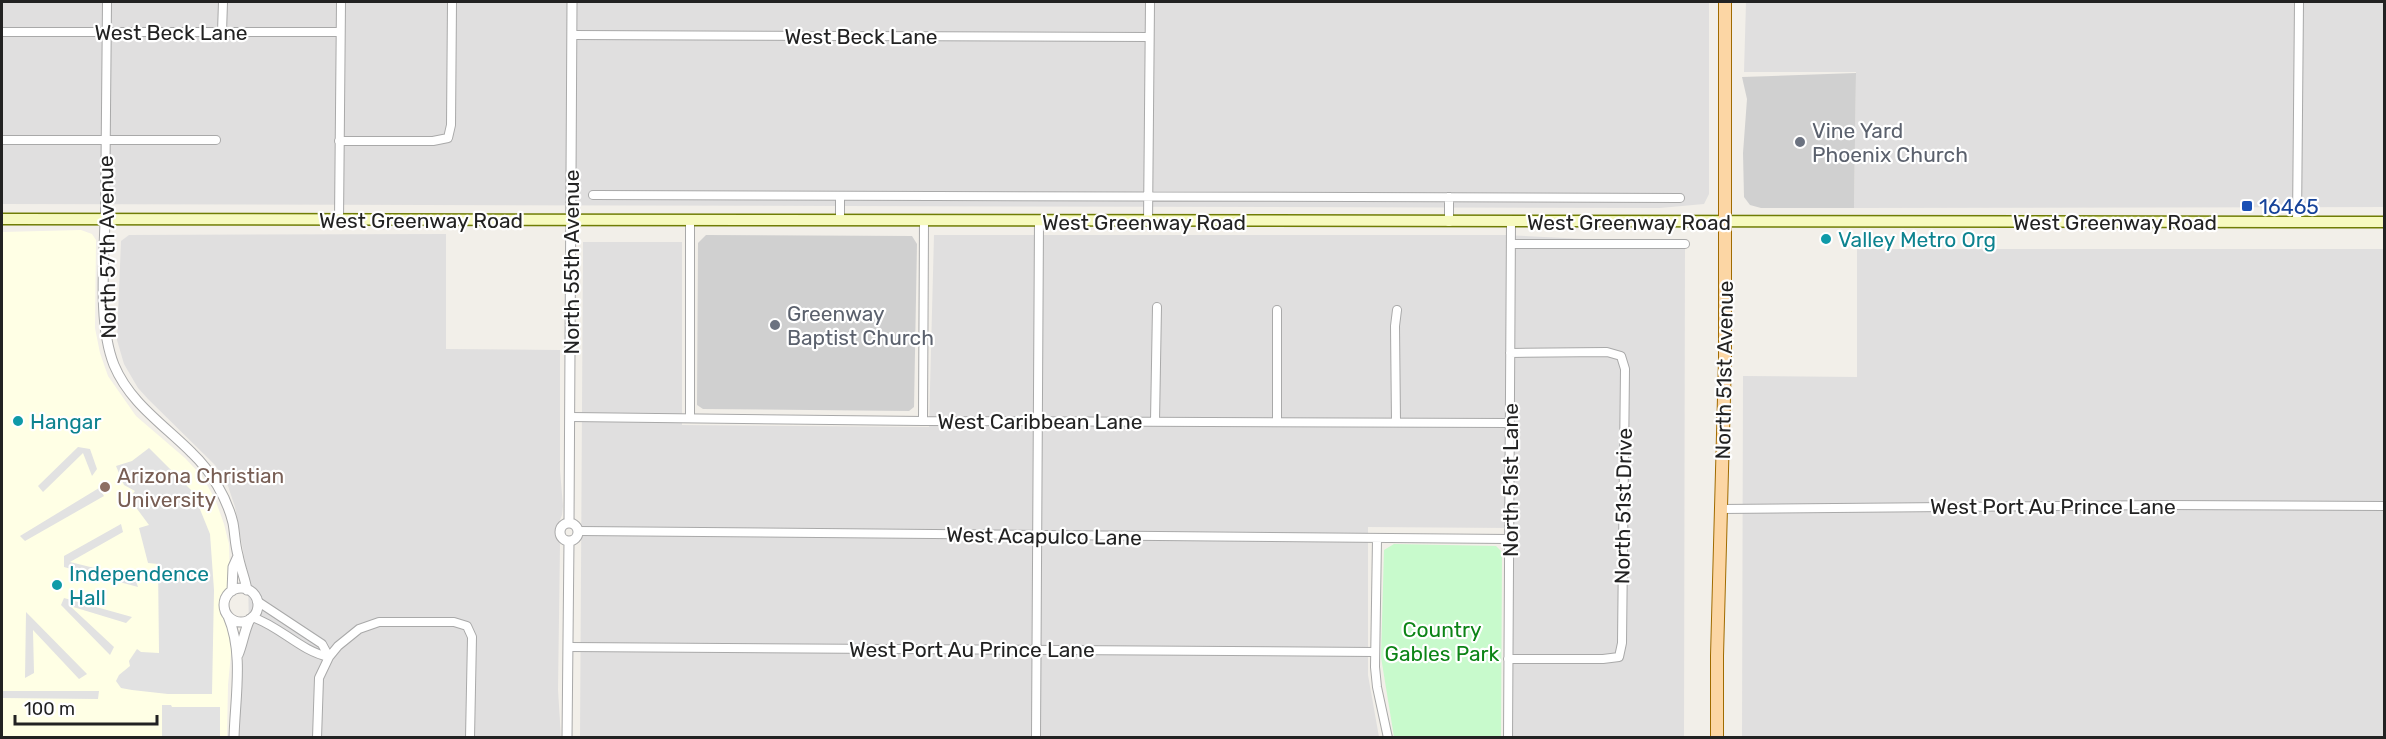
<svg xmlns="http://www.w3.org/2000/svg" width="2386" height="739" font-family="Rubik,sans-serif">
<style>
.residential{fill:#e0dfdf}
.education{fill:#ffffe5}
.religious{fill:#d0d0d0}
.park{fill:#c8facc}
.parking{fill:#e2e2e2}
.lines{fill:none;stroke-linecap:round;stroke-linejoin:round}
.minor-casing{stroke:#a9a9a9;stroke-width:10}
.tertiary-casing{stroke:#a9a9a9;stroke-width:11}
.secondary-casing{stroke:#707d05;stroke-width:13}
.primary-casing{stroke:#a06b00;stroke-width:14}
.minor{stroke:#fff;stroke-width:8}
.tertiary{stroke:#fff;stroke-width:9}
.secondary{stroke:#f7fabf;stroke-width:10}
.primary{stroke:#fcd6a4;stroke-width:12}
.worship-dot{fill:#6b7280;stroke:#fff;stroke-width:2}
.transit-dot{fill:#1a4fb4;stroke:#fff;stroke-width:2}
.culture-dot{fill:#0f9aa8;stroke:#fff;stroke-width:2}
.education-dot{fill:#8d6e63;stroke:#fff;stroke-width:2}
.labels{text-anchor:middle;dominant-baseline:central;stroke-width:4.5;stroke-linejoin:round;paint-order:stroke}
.street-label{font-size:21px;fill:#222;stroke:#fff}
.worship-label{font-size:21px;fill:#5b616d;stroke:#fff;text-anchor:start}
.transit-label{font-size:21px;fill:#164399;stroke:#fff;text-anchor:start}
.culture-label{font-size:21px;fill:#0d838f;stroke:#fff;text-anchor:start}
.education-label{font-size:21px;fill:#785e54;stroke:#fff;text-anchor:start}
.park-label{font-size:21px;fill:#0c8416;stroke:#fff}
</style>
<rect width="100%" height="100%" fill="#f2efe9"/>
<path class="residential" d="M2 2H1709V194L1704 204 1660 208 2 204Z
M1746 2H2384V207L1854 208 1856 72H1744Z
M446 234V349L560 350V470L563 506 562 515 555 532 560 544 558 690 561 737H238L243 657 249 629 248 578 235 507 228 486 215 465 148 399 138 388 124 364 117 340 121 241 129 235Z
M934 235H1505L1685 244 1684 737H1508L1509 528 1368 527V675L1379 737 580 738 583 242H682V425L929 427Z
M1857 249H2384V737L1742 738 1743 376 1857 377Z"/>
<path class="education" d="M81 230 92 234 96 240 95 328 100 353 108 376 136 416 185 458 202 476 215 499 224 524 229 544 230 581 221 603V610L229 623 232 643 228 685 227 737H2V232Z"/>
<path class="religious" d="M1856 73 1854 208H1761L1750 205 1744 197 1743 153 1747 99 1742 77Z
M706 235 912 236 917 244 914 407 909 411 703 409 697 405 698 243Z"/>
<path class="park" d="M1394 544 1496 546 1502 552 1501 737H1394L1381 657 1384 550Z"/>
<path class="parking" d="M78 447 90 449 97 469 92 476 83 453 43 492 38 486Z
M149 448 193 492 210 534 214 590 212 694H168L132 690 121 688 116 681 119 675 130 666 129 661 137 649 141 652 159 653 158 564 148 563 139 528 149 525 129 498 135 491 124 485 116 466 132 461Z
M99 488 104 496 25 541 20 536Z
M121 524 123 532 70 562 135 578 138 587 64 567V556Z
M64 598 132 617 126 623 70 606 114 647 110 655 61 605Z
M26 612 87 674 79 679 33 630 34 673 25 678Z
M2 691H99L98 699 2 698Z
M162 705H171L172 707H220V737H162Z"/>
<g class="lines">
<defs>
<path id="minor" d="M2 32H340
M222 32 223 2
M572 35 1149 37
M2 140H216
M339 141H433L448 138 451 125 452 2
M593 195 1680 198
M1449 197V222
M105 220 107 2
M339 220 341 2
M840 221V197
M1148 222 1150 2
M2297 222 2299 2
M1511 244H1685
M1277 310V422
M571 417 923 421 1510 423
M690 418V221
M923 421 924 221
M1155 421 1157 307
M1396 422 1395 326 1397 310
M1721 509 2165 505 2384 506
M578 531 1509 539
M1377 539 1375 667 1377 687 1388 738
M257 601 322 644 329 657
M252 617C280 626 300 651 329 657
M568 647 1375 652
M1508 659H1603L1619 657 1622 643 1625 369 1621 356 1607 352 1510 353
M317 738 319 678 329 657 338 646 359 629 379 622H454L467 626 472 637 470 738
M1036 738 1039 221
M1508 738 1511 222"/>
<path id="tertiary" d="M105 220C104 263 98 325 114 365 130 403 163 424 192 453 211 471 227 498 233 523 235 534 235 545 238 555 240 567 245 578 247 590
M560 532a9 9 0 1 1 18 0a9 9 0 1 1-18 0Z
M569 523 572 2
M224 605a17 17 0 1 1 34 0a17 17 0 1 1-34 0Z
M232 591 233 567 238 556
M228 616C244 653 235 698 234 738
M238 655C243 643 244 631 250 619
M567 738 569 541"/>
<path id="secondary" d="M2 219 2384 222"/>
<path id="primary" d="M1717 738V656L1725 360V2"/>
</defs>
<use href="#minor" class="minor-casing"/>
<use href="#tertiary" class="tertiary-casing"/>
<use href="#secondary" class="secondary-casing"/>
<use href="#primary" class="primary-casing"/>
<use href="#minor" class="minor"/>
<use href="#tertiary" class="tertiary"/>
<use href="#secondary" class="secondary"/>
<use href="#primary" class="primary"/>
</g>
<g class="worship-dot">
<circle cx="1800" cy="142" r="6"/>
<circle cx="775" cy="325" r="6"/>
</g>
<rect class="transit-dot" x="2241" y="200" width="12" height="12" rx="3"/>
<g class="culture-dot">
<circle cx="1826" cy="239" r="6"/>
<circle cx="18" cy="421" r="6"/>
<circle cx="57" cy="585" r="6"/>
</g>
<circle class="education-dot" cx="105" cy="487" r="6"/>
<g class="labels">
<g class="street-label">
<text x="171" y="32">West Beck Lane</text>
<text x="861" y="36">West Beck Lane</text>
<text x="421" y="220">West Greenway Road</text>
<text x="1144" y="222">West Greenway Road</text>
<text x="1629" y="222">West Greenway Road</text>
<text x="2115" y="222">West Greenway Road</text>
<text transform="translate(107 247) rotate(-91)">North 57th Avenue</text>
<text transform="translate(571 262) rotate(-90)">North 55th Avenue</text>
<text transform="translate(1724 370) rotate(-89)">North 51st Avenue</text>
<text x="1040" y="421">West Caribbean Lane</text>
<text transform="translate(1510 480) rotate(-90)">North 51st Lane</text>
<text transform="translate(1623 506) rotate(-89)">North 51st Drive</text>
<text x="2053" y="506">West Port Au Prince Lane</text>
<text transform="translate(1044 536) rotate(1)">West Acapulco Lane</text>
<text x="972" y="649">West Port Au Prince Lane</text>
</g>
<g class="worship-label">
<text x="1812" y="130">Vine Yard<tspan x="1812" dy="24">Phoenix Church</tspan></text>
<text x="787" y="313">Greenway<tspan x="787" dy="24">Baptist Church</tspan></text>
</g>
<g class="transit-label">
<text x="2259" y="206">16465</text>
</g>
<g class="culture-label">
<text x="1838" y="239">Valley Metro Org</text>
<text x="30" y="421">Hangar</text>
<text x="69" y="573">Independence<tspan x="69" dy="24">Hall</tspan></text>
</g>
<g class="education-label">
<text x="117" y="475">Arizona Christian<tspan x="117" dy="24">University</tspan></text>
</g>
<g class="park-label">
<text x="1442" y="629">Country<tspan x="1442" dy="24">Gables Park</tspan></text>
</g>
</g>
<rect width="2386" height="739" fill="none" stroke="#222222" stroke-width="6"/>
<path d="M15 715v9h142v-9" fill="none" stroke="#222222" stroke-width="3"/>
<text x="24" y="715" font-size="18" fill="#222222" stroke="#ffffff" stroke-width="4.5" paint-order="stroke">100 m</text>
</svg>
